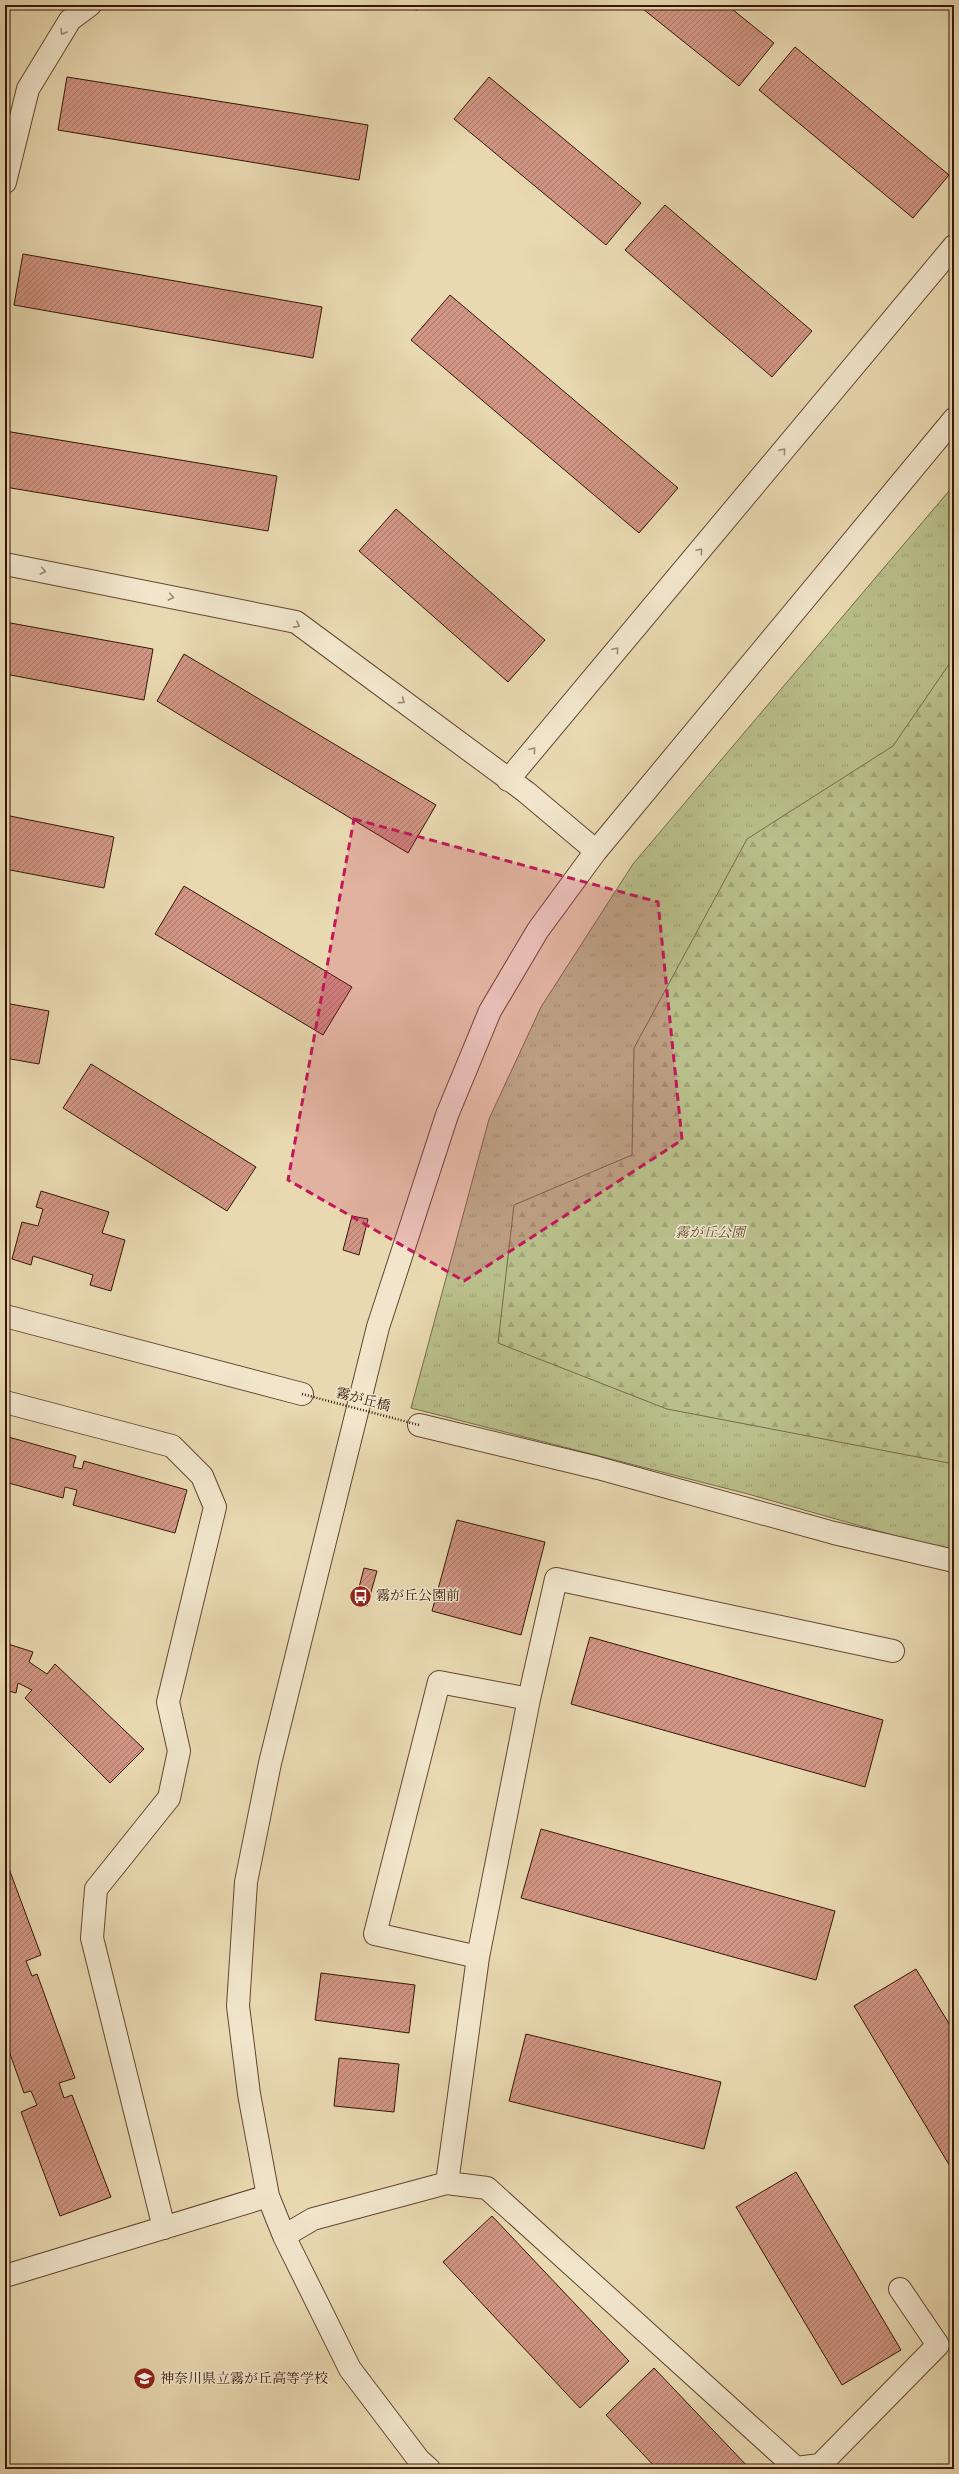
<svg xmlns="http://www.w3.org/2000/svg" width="959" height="2474" font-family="'IM FELL English','Noto Serif JP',serif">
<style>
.grass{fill:url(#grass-tufts);stroke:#786a48}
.forest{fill:url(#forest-firs);stroke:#786a48}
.building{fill:url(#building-hatch);stroke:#361506}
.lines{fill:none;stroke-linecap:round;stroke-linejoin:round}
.minor-casing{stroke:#634631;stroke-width:24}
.minor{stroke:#f1e6cc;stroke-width:22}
.path-bridge{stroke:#361506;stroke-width:2.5;stroke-dasharray:1 2;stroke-linecap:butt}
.oneway{stroke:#9d8873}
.marked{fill:#c2185b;fill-opacity:0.2;stroke:#c2185b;stroke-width:3;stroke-dasharray:8 5;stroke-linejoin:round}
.labels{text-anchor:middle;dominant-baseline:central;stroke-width:3;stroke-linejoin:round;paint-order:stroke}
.park-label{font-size:14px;font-style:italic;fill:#5d482e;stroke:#f1e6cc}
.street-label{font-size:14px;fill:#361506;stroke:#f1e6cc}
.poi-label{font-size:14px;fill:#361506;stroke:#f1e6cc;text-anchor:start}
</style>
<defs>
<pattern id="grass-tufts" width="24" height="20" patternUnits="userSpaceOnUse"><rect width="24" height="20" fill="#b9bf8a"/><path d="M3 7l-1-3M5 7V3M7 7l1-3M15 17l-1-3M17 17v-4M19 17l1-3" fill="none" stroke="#a0a376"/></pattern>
<pattern id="forest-firs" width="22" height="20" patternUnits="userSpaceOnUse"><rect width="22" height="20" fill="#b9bf8a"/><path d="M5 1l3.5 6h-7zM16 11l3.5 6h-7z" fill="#a0a376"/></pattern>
<pattern id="building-hatch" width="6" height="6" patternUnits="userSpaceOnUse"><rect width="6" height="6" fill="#d09583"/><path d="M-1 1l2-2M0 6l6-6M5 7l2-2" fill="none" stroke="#aa7869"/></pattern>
</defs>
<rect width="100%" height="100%" fill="#e9d9b1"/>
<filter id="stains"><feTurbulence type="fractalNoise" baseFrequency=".005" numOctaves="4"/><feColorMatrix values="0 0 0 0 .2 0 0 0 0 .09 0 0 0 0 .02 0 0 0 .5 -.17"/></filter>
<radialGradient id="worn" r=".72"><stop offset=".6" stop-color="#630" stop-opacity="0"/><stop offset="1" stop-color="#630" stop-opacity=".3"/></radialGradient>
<path class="grass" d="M954 485V1550H945L748 1494 411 1408 489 1119 541 1007 633 864Z"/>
<path class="forest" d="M954 657V1464L667 1409 498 1343 514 1205 632 1155 634 1048 747 839 893 746Z"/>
<path class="building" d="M392 5H418L417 10Z
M638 5H727L774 43 739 86Z
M795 47 949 175 913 218 759 90Z
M67 77 368 125 359 180 58 130Z
M489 77 641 203 606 245 454 119Z
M665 205 812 331 772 377 625 250Z
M23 254 322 307 313 358 14 305Z
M450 295 678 488 639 533 411 340Z
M5 431 277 476 268 531 5 487Z
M396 509 545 640 508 682 359 551Z
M5 622 153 649 144 700 5 674Z
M184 654 436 805 408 853 157 701Z
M5 815 114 837 104 888 5 869Z
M184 886 352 987 323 1035 155 934Z
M5 1003 49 1011 39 1064 5 1058Z
M91 1064 256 1167 227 1211 63 1108Z
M41 1191 109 1212 102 1233 125 1240 111 1291 90 1285 93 1275 33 1256 31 1265 12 1259 22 1222 38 1226 43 1209 36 1207Z
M352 1216 368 1219 359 1255 343 1250Z
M5 1436 76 1456 73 1467 82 1469 84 1461 187 1490 175 1533 73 1505 77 1490 65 1487 63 1498 5 1482Z
M457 1520 545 1542 521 1635 432 1611Z
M364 1568 377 1571 367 1606 355 1603Z
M590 1637 883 1720 865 1787 571 1704Z
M5 1643 33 1652 29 1662 47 1674 55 1664 144 1749 110 1783 25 1698 32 1690 18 1683 16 1693 5 1690Z
M541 1829 835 1911 816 1980 521 1898Z
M5 1858 41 1955 26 1961 32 1976 37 1974 75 2078 59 2083 64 2098 72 2095 111 2197 60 2216 21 2112 37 2105 31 2091 24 2093 5 2040Z
M916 1969 954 2032V2173L854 2006Z
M321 1973 415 1985 409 2033 315 2020Z
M526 2034 721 2082 704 2149 509 2101Z
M339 2058 399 2064 394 2112 334 2106Z
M796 2172 901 2350 842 2385 736 2207Z
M492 2216 629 2361 580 2408 443 2262Z
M654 2368 750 2469H657L606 2415Z"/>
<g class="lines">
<defs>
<path id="minor" d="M5 182 28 89 70 20 90 5
M5 564 296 622 526 792 596 851
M508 780 954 246
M5 1316 302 1394
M5 1402 172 1446 202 1476 215 1507 168 1702 179 1751 169 1798 96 1889 92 1938 164 2228
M419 1425 598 1468 834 1533 954 1561
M478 1957 375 1934 439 1682 529 1699
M447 2183 487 2188 796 2468 820 2465 938 2345 900 2289
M284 2236 313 2219 447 2183 478 1957 529 1699 556 1579 893 1651
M5 2276 268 2196
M429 2469 419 2460 350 2369 284 2236 268 2196 249 2094 238 2006 246 1882 270 1763 378 1327 447 1115 490 1011 538 930 596 851 954 419"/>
</defs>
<use href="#minor" class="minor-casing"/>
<use href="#minor" class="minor"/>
<path class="path-bridge" d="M302 1394 419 1425"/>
</g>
<defs><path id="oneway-chevron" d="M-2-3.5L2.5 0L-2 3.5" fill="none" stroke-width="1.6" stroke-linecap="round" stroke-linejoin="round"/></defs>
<g class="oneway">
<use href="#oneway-chevron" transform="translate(63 32) rotate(121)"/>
<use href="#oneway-chevron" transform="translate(783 451) rotate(-50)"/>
<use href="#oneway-chevron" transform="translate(700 551) rotate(-50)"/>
<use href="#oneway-chevron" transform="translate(43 571) rotate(11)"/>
<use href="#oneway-chevron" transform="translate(171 597) rotate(11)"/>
<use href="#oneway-chevron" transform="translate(297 625) rotate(28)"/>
<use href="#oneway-chevron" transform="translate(616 650) rotate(-50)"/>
<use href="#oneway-chevron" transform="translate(402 701) rotate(37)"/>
<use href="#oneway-chevron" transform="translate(533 750) rotate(-50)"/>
</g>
<path class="marked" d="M354 819 658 902 682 1140 464 1281 288 1180Z"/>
<defs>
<symbol id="bus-disc" viewBox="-11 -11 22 22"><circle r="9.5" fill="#8f2418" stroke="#f1e6cc"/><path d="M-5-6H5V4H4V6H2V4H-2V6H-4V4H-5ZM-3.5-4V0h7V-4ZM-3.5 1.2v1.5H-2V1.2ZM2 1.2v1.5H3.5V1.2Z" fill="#fff"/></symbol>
<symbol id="school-disc" viewBox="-11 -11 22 22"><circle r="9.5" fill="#8f2418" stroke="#f1e6cc"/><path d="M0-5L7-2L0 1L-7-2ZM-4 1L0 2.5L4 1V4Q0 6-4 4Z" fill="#fff"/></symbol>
</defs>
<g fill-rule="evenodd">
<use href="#bus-disc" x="348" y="1584" width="25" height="25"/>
<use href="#school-disc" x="132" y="2366" width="25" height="25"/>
</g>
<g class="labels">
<g class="park-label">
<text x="710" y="1233">霧が丘公園</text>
</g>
<g class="street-label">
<text transform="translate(363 1400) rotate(15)">霧が丘橋</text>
</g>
<g class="poi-label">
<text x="376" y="1596">霧が丘公園前</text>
<text x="160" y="2379">神奈川県立霧が丘高等学校</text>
</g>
</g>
<rect width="959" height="2474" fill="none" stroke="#e9d9b1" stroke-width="20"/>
<rect x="6" y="6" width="947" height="2462" fill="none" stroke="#361506" stroke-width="2"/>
<rect x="10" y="10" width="939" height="2454" fill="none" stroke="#361506"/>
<rect width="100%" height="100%" filter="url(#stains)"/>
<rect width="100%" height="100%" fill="url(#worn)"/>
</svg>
